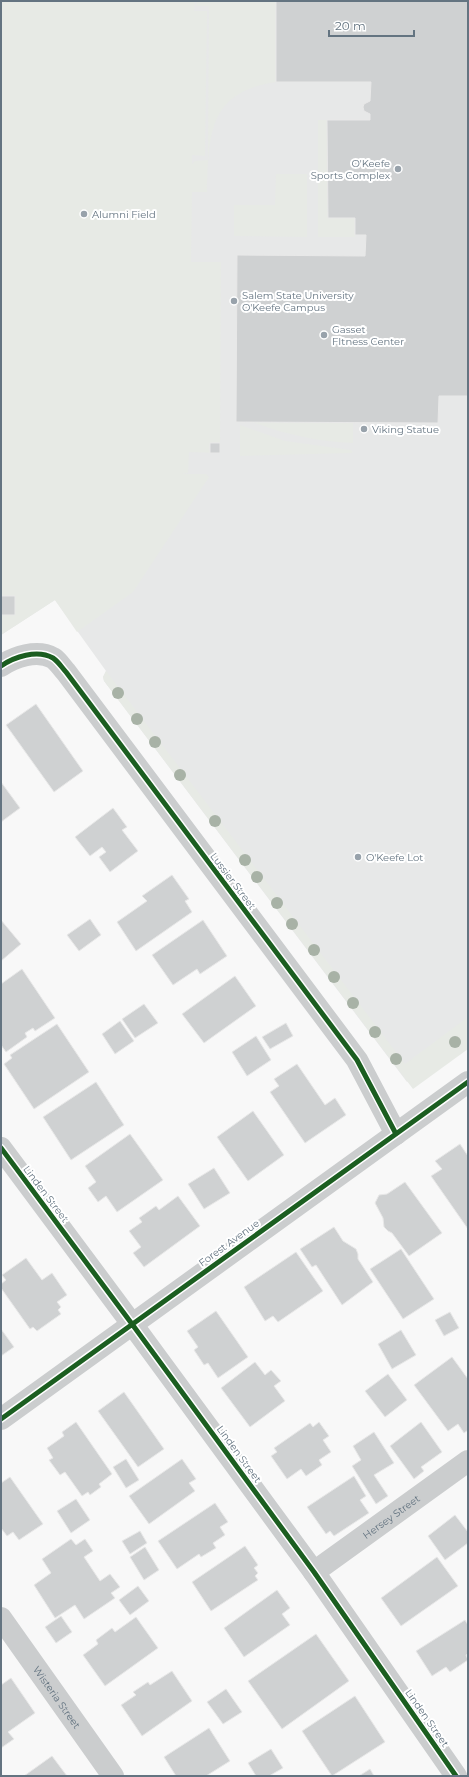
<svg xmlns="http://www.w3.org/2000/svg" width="469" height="1777" font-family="Montserrat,sans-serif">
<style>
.built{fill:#e7e8e8}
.green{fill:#e7eae5}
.building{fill:#cfd1d2;stroke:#e8e8e8}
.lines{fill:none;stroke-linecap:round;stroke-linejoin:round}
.minor{stroke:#cbcdce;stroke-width:22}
.cycleway-casing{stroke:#fff;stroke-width:8}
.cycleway{stroke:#1b5e20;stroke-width:5}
.tree{fill:#a8b2a6}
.poi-dot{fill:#98a2ab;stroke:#fff;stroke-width:1.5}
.labels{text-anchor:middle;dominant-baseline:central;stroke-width:4;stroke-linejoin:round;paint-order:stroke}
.poi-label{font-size:10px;fill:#647481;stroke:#fff;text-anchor:start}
.street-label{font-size:10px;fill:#647481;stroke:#fff}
</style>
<rect width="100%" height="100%" fill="#f8f8f8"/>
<path class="built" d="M1 1H468V1038L407 1082 104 681 103 677 106 671 55 600 1 635Z"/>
<path class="green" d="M1 1H195L194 11H207L205 156 192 155V164L195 161 208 160 209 6H197L196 1H276V82C208 92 209 134 207 192H192L191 262H221L220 453 189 452 188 473 182 474H206L209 477 133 592 77 632 55 600 1 635Z
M318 120H327L328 218H355V237H318Z
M276 174H307V237L234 236V205H275Z
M250 421 353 422V443C319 442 282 434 250 421Z
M240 425 285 441 351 450 353 452 351 453 240 456Z
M106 671 405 1064 468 1017V1049L413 1089 104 681 103 677Z"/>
<path class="building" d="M276 1H468V396H439L438 423 236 422 237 255 365 256 366 235H355V218H328L327 120H370V114L364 111 363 107 364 104 370 101 371 82H276Z
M210 443H220V453H210Z
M1 596H15V615H1Z
M36 704 83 771 54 792 6 725Z
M1 782 20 808 1 822Z
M113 808 127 827 122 830 138 851 110 872 99 857 106 852 102 847 90 856 75 837Z
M172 875 189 899 185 901 192 912 136 951 117 922 147 901 142 896Z
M90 919 101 935 79 951 67 935Z
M1 920 21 944 1 961Z
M203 920 227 956 200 974 197 969 173 985 152 955Z
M22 969 55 1018 35 1031 33 1028 25 1033 27 1037 6 1052 1 1045V984Z
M235 976 256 1006 204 1043 182 1014Z
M144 1004 158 1023 135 1038 122 1019Z
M120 1021 134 1041 115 1054 102 1034Z
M286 1023 293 1036 270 1049 262 1037Z
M57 1024 89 1072 34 1109 4 1064 12 1058 10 1055Z
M256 1036 271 1060 247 1076 232 1052Z
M297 1064 325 1105 335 1098 346 1115 305 1143 270 1092 279 1086 274 1079Z
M96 1082 124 1125 71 1160 43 1117Z
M253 1111 284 1155 248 1181 217 1137Z
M130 1134 163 1180 117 1212 106 1196 98 1202 88 1188 96 1182 85 1166Z
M460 1144 468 1156V1229L431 1176 442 1169 435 1161Z
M214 1168 230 1193 204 1209 188 1184Z
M405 1182 442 1233 409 1256 392 1233 388 1231 384 1227 383 1218 375 1203 379 1195 387 1194Z
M178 1196 200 1226 144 1267 133 1253 141 1247 129 1231 142 1222 139 1218 156 1206 159 1210Z
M334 1227 343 1241 356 1249 358 1254V1259L373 1282 342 1305 316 1265 312 1267 300 1249Z
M401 1249 434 1299 403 1319 370 1269Z
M296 1252 323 1291 278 1322 273 1316 265 1321 244 1287Z
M26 1258 42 1280 52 1273 67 1295 57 1302 61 1307 58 1310 61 1314 37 1331 33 1327 30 1329 1 1288V1284L6 1280 2 1275Z
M216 1311 248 1357 218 1378 208 1363 204 1365 194 1350 198 1347 187 1331Z
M450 1312 459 1328 444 1336 435 1320Z
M1 1329 14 1347 1 1356Z
M401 1330 416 1355 392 1369 378 1344Z
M452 1357 468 1379V1430L464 1433 458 1424 448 1431 414 1385Z
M255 1362 265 1375 271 1370 281 1381 274 1386 285 1401 250 1427 221 1388Z
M388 1374 407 1400 385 1417 365 1391Z
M124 1392 164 1449 138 1467 98 1411Z
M76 1422 112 1474 99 1484 101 1487 90 1495 88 1492 82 1496 65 1472 60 1475 49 1460 53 1458 47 1448 64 1436 62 1432Z
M319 1422 329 1436 323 1440 331 1452 319 1460 322 1465 306 1476 301 1469 287 1479 271 1456 277 1452 274 1448 310 1423 313 1427Z
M421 1422 442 1452 421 1467 424 1471 414 1479 390 1446Z
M374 1432 394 1463 374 1475 388 1496 376 1504 352 1466 361 1460 353 1446Z
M126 1459 139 1480 126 1488 113 1467Z
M182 1459 196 1479 189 1483 195 1491 149 1524 129 1496Z
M354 1476 366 1496 360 1500 369 1513 334 1536 330 1531 326 1534 307 1507Z
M10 1477 43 1524 19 1540 13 1532 7 1536 1 1528V1483Z
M76 1499 90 1520 71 1533 57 1511Z
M215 1503 228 1522 220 1527 225 1535 213 1543 216 1548 201 1557 199 1554 177 1569 158 1541Z
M455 1515 468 1532V1543L445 1560 428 1536Z
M140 1531 147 1543 130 1554 122 1541Z
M71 1539 76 1545 85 1539 93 1551 84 1557 100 1581 110 1574 120 1587 111 1593 115 1598 84 1619 75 1605 55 1618 34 1585 51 1573 42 1559Z
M245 1546 258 1565 254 1568 258 1573 255 1576 258 1580 211 1611 192 1582Z
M145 1547 159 1570 144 1580 130 1557Z
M437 1557 458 1586 401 1626 381 1598Z
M138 1586 149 1601 130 1615 119 1600Z
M277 1590 290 1608 282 1614 290 1625 244 1657 224 1628Z
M61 1616 72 1632 56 1643 45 1627Z
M136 1617 158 1648 105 1686 83 1655 98 1644 96 1640 112 1628 115 1632Z
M465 1620 468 1625V1654L466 1655 468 1660 450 1672 446 1667 432 1676 416 1651Z
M316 1634 349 1681 282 1729 248 1681Z
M172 1671 192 1701 142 1736 121 1705 136 1695 133 1692 148 1682 150 1685Z
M11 1678 35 1713 8 1732 14 1739 1 1748V1685Z
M226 1689 242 1712 223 1724 207 1702Z
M355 1696 385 1742 332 1776 302 1731Z
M209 1728 230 1761 206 1776H176L164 1757Z
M271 1749 283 1768 269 1776H256L248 1763Z
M52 1756 67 1776H24Z
M370 1769 374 1776H359Z"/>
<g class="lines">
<g class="minor">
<path d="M1 666C14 657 37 649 53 658 58 661 62 668 66 672L357 1060 396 1134"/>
<path d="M1 1148 132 1324 314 1572 456 1776"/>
<path d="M1 1419 468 1082"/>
<path id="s1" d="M314 1572 468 1461"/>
<path id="s2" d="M1 1618 113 1776"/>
</g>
<defs>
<path id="cycleway" d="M1 666C14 657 37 649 53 658 58 661 62 668 66 672L357 1060 396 1134
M1 1148 132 1324 314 1572 456 1776
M1 1419 468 1082"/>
</defs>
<use href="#cycleway" class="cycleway-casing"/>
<use href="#cycleway" class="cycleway"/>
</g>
<g class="tree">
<circle cx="118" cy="693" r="6"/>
<circle cx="137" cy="719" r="6"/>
<circle cx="155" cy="742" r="6"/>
<circle cx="180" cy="775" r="6"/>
<circle cx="215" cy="821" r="6"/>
<circle cx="245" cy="860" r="6"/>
<circle cx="257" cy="877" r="6"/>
<circle cx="277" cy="903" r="6"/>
<circle cx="292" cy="924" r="6"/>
<circle cx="314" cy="950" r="6"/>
<circle cx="334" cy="977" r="6"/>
<circle cx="353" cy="1003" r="6"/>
<circle cx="375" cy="1032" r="6"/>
<circle cx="455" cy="1042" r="6"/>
<circle cx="396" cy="1059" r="6"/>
</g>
<g class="poi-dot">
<circle cx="398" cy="169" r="4"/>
<circle cx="84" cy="214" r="4"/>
<circle cx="234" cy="301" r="4"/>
<circle cx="324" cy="335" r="4"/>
<circle cx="364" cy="429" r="4"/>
<circle cx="358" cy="857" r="4"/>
</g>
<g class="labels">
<g class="poi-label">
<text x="390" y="163" text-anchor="end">O'Keefe<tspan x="390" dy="12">Sports Complex</tspan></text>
<text x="92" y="214">Alumni Field</text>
<text x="242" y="295">Salem State University<tspan x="242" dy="12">O'Keefe Campus</tspan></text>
<text x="332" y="329">Gasset<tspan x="332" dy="12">FItness Center</tspan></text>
<text x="372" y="429">Viking Statue</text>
<text x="366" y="857">O'Keefe Lot</text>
</g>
<g class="street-label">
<text transform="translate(233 881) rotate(53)">Lussier Street</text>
<text transform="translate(46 1194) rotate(53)">Linden Street</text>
<text transform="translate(229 1243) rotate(-36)">Forest Avenue</text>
<text transform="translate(239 1454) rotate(54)">Linden Street</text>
<text stroke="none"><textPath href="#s1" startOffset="95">Hersey Street</textPath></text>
<text stroke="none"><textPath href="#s2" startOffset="97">Wisteria Street</textPath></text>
<text transform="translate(427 1718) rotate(55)">Linden Street</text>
</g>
</g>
<rect width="469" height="1777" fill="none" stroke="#647481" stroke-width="4"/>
<path d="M329 30v6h85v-6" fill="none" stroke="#647481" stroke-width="2"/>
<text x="335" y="30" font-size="12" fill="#647481" stroke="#ffffff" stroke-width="3" paint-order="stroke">20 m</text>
</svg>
